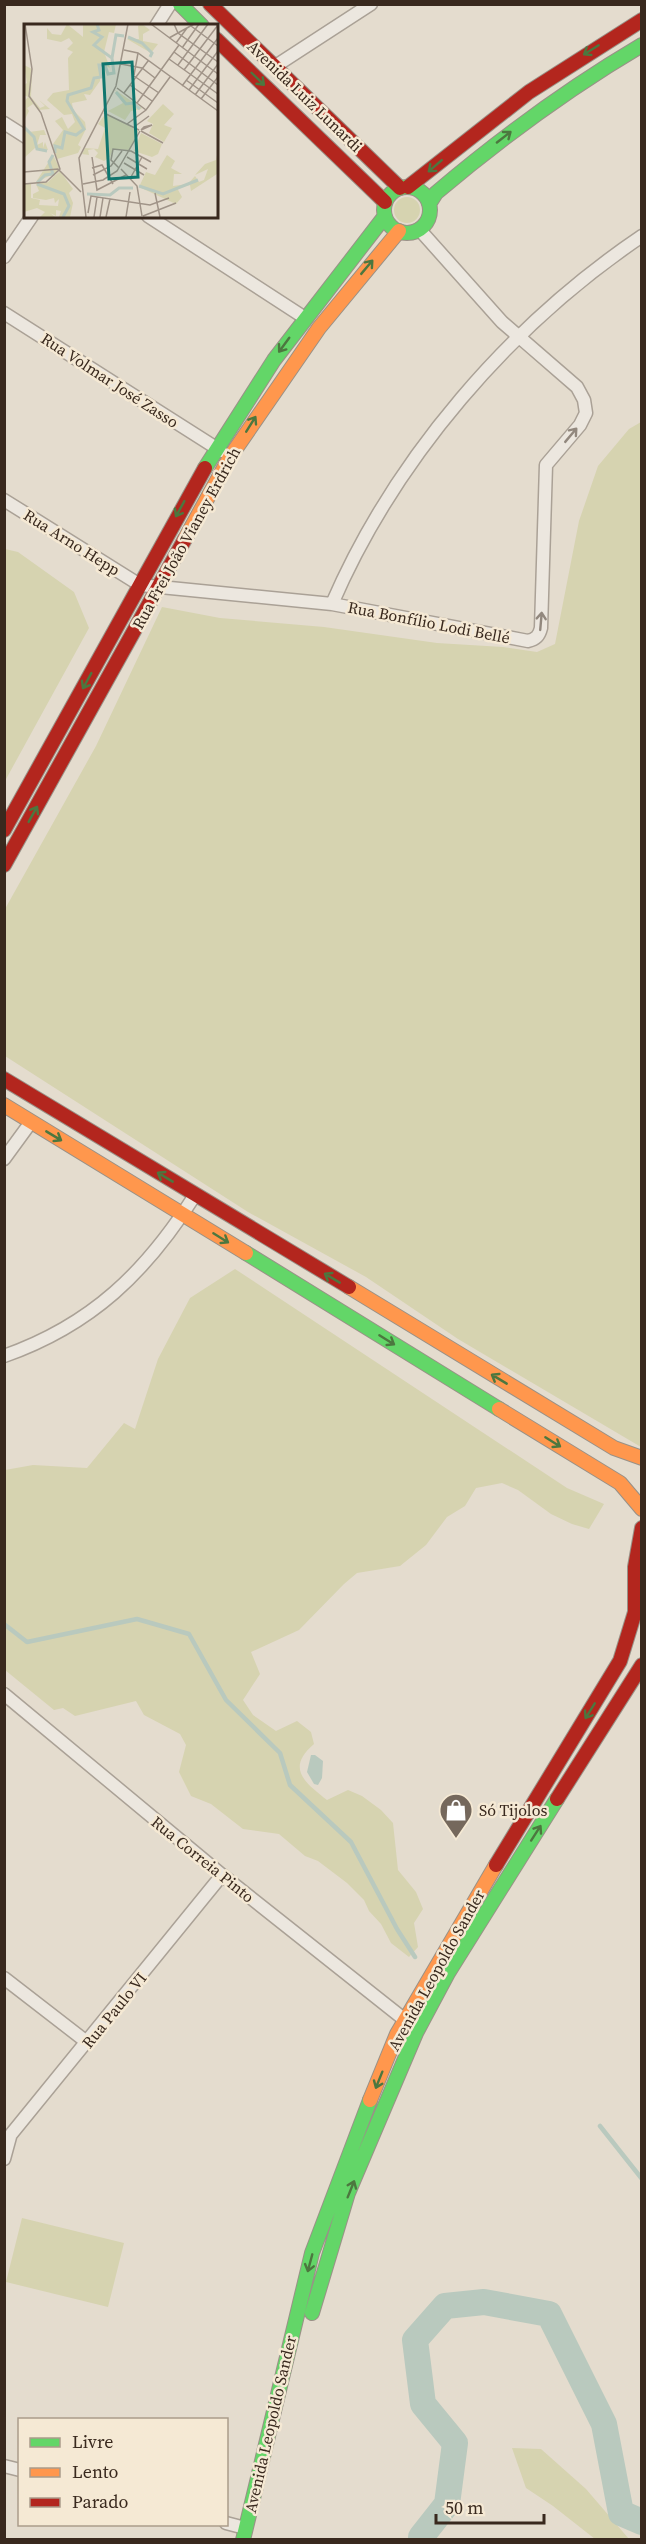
<svg xmlns="http://www.w3.org/2000/svg" width="646" height="2544" font-family="'Source Serif 4',serif">
<style>
.green{fill:#d6d3b0}
.water{fill:#b9c9be}
.lines{fill:none;stroke-linecap:round;stroke-linejoin:round}
.stream{stroke:#b9c9be;stroke-width:4.5}
.river{stroke:#b9c9be;stroke-width:26}
.street-casing{stroke:#aaa196;stroke-width:15}
.fast-casing{stroke:#999187;stroke-width:16}
.slow-casing{stroke:#999187;stroke-width:16}
.jam-casing{stroke:#999187;stroke-width:16}
.street{stroke:#ece7df;stroke-width:12}
.fast{stroke:#63d668;stroke-width:14}
.slow{stroke:#ff974d;stroke-width:14}
.jam{stroke:#b3261e;stroke-width:14}
.oneway{stroke:#4c773f}
.oneway2{stroke:#92887e}
.labels{text-anchor:middle;dominant-baseline:central;stroke-width:5;stroke-linejoin:round;paint-order:stroke}
.street-label{font-size:16px;fill:#39291e;stroke:#f5e9d4}
.poi-label{font-size:16px;fill:#39291e;stroke:#f5e9d4;text-anchor:start}
.inset-river{fill:none;stroke:#b9c9be;stroke-width:3}
.inset-road{fill:none;stroke:#a09488;stroke-width:1.5}
.view{fill:#0f766e;fill-opacity:0.15;stroke:#0f766e;stroke-width:3}
.inset-edge{fill:none;stroke:#39291e;stroke-width:3}
</style>
<rect width="100%" height="100%" fill="#e4dcce"/>
<path class="green" d="M394 210a13 13 0 1 1 26 0a13 13 0 1 1-26 0Z
M641 422 642 1446 641 1447 458 1339 366 1277 248 1212 5 1056V909L96 746 162 607 220 618 324 627 437 643 503 647 537 652 555 644 579 521 598 466 629 429Z
M5 549 18 552 74 592 89 628 5 781Z
M235 1269 567 1488 604 1504 589 1529 572 1524 551 1514 518 1490 502 1483 476 1488 465 1506 447 1517 426 1545 400 1566 357 1573 344 1584 299 1630 251 1652 260 1674 243 1700 253 1715 276 1731 297 1721 311 1732 314 1744C286 1768 304 1782 327 1800L348 1790 362 1796 381 1810 393 1823 398 1870 416 1892 423 1909 414 1923 418 1947 409 1957 391 1943 381 1924 369 1911 364 1900 347 1883 318 1861 305 1856 279 1834 243 1829 211 1804 191 1796 179 1772 186 1745 180 1734 144 1715 136 1701 75 1716 63 1708 54 1710 5 1670V1470L33 1465 87 1468 124 1423 135 1429 158 1359 190 1298Z
M22 2218 124 2243 108 2307 6 2282Z
M512 2448 541 2449 586 2489 629 2539H595L553 2506 526 2488Z"/>
<path class="water" d="M311 1755H315L323 1761 322 1778 318 1785 314 1784 307 1772Z"/>
<g class="lines">
<path class="stream" d="M4 1624 27 1642 137 1619 189 1634 226 1700 280 1753 290 1785 351 1842 397 1929 415 1957
M600 2126 642 2179"/>
<path class="river" d="M421 2540V2537L447 2504 455 2443 423 2404 415 2340 445 2306 484 2302 549 2314 604 2424 621 2513 642 2522"/>
<defs>
<path id="street" d="M156 26 170 4
M274 67 371 4
M4 123 26 137
M148 216 305 318
M4 257 32 216
M4 313 221 451
M4 500 140 585 332 604 528 641C536 639 539 636 541 628L546 465 580 425 586 413 584 400 577 387 502 322 419 229
M332 604C395 458 510 325 642 236
M4 1159 31 1122
M4 1356C92 1325 146 1272 195 1195
M4 1694 222 1875 405 2020
M4 1978 88 2043
M4 2143 222 1875
M4 2159 10 2137
M4 2466 20 2470
M226 2523 245 2528"/>
<path id="fast" d="M180 4 202 26
M384 210a23 23 0 1 1 46 0a23 23 0 1 1-46 0Z
M429 204 436 193C501 138 569 88 642 45
M205 468 274 360 385 216
M246 1253 499 1409
M312 2313 348 2193 416 2033 448 1973 557 1799
M243 2540 312 2253 370 2100"/>
<path id="slow" d="M185 539 230 457 319 328 399 231
M4 1105 246 1253
M349 1287 614 1448 642 1458
M499 1409 620 1483 642 1509
M370 2100 397 2034 496 1865"/>
<path id="jam" d="M210 4 400 188
M216 39 385 202
M408 187 529 92 642 20
M4 830 205 468
M4 865 185 539
M4 1079 349 1287
M557 1799 642 1665
M496 1865 620 1661 635 1612V1567L642 1528"/>
</defs>
<use href="#street" class="street-casing"/>
<use href="#fast" class="fast-casing"/>
<use href="#slow" class="slow-casing"/>
<use href="#jam" class="jam-casing"/>
<use href="#street" class="street"/>
<use href="#fast" class="fast"/>
<use href="#slow" class="slow"/>
<use href="#jam" class="jam"/>
</g>
<defs><path id="oneway-shaft" d="M-6 0H5M1.5-3L5.5 0L1.5 3" fill="none" stroke-width="1.6" stroke-linecap="round" stroke-linejoin="round" transform="scale(1.5)"/></defs>
<g class="oneway">
<use href="#oneway-shaft" transform="translate(591 50) rotate(148)"/>
<use href="#oneway-shaft" transform="translate(258 79) rotate(44)"/>
<use href="#oneway-shaft" transform="translate(504 137) rotate(-38)"/>
<use href="#oneway-shaft" transform="translate(435 166) rotate(139)"/>
<use href="#oneway-shaft" transform="translate(367 267) rotate(-50)"/>
<use href="#oneway-shaft" transform="translate(284 345) rotate(126)"/>
<use href="#oneway-shaft" transform="translate(251 424) rotate(-58)"/>
<use href="#oneway-shaft" transform="translate(180 509) rotate(119)"/>
<use href="#oneway-shaft" transform="translate(87 681) rotate(119)"/>
<use href="#oneway-shaft" transform="translate(33 814) rotate(-61)"/>
<use href="#oneway-shaft" transform="translate(54 1136) rotate(31)"/>
<use href="#oneway-shaft" transform="translate(165 1177) rotate(-149)"/>
<use href="#oneway-shaft" transform="translate(221 1238) rotate(32)"/>
<use href="#oneway-shaft" transform="translate(332 1278) rotate(-149)"/>
<use href="#oneway-shaft" transform="translate(387 1340) rotate(32)"/>
<use href="#oneway-shaft" transform="translate(499 1379) rotate(-149)"/>
<use href="#oneway-shaft" transform="translate(553 1442) rotate(32)"/>
<use href="#oneway-shaft" transform="translate(590 1711) rotate(122)"/>
<use href="#oneway-shaft" transform="translate(536 1833) rotate(-57)"/>
<use href="#oneway-shaft" transform="translate(379 2080) rotate(112)"/>
<use href="#oneway-shaft" transform="translate(351 2189) rotate(-68)"/>
<use href="#oneway-shaft" transform="translate(310 2263) rotate(105)"/>
</g>
<g class="oneway2">
<use href="#oneway-shaft" transform="translate(571 435) rotate(-50)"/>
<use href="#oneway-shaft" transform="translate(541 621) rotate(-85)"/>
</g>
<defs>
<symbol id="shop-pin" viewBox="-11 -11 22 30"><path d="M0 17L-7.5 6A9.5 9.5 0 1 1 7.5 6Z" fill="#75685c" stroke="#f5e9d4"/><path d="M-5-2.5h2.3a2.7 3.5 0 0 1 5.4 0H5L5.5 6h-11ZM-1.5-2.5h3a1.5 2.3 0 0 0-3 0Z" fill="#fff"/></symbol>
</defs>
<g fill-rule="evenodd">
<use href="#shop-pin" x="437" y="1791" width="38" height="52"/>
</g>
<g class="labels">
<g class="street-label">
<text transform="translate(305 96) rotate(44)">Avenida Luiz Lunardi</text>
<text transform="translate(110 380) rotate(33)">Rua Volmar José Zasso</text>
<text transform="translate(186 538) rotate(-61)">Rua Frei João Vianey Erdrich</text>
<text transform="translate(72 542) rotate(32)">Rua Arno Hepp</text>
<text transform="translate(429 622) rotate(11)">Rua Bonfílio Lodi Bellé</text>
<text transform="translate(203 1859) rotate(39)">Rua Correia Pinto</text>
<text transform="translate(436 1970) rotate(-61)">Avenida Leopoldo Sander</text>
<text transform="translate(114 2010) rotate(-51)">Rua Paulo VI</text>
<text transform="translate(270 2424) rotate(-77)">Avenida Leopoldo Sander</text>
</g>
<g class="poi-label">
<text x="479" y="1810">Só Tijolos</text>
</g>
</g>
<g transform="translate(24 24)">
<rect width="194" height="194" fill="#e4dcce"/>
<path d="M43 0 59 13V0H92L90 9 85 8 80 28 86 44 76 39V57L66 71 60 70 63 76 48 79 49 86 61 98 62 105 54 121 57 123 54 129 33 135 29 120 39 106 31 97 38 93 44 105 51 98 48 90 40 91 23 76 29 69 45 66 44 34 49 28 43 25 49 19 45 14 37 18 23 15V4L28 10 37 11ZM118 0 126 6 119 10V17L134 20 127 29 103 15H115L114 2ZM0 41 8 45 7 73 16 84 21 82 15 76 26 85 14 86 9 80 3 84 5 87 1 95 0 78 4 73 0 71V61L3 59ZM91 66 118 84 117 85 107 87 101 96 84 87 99 79ZM139 80 150 90 140 101 148 104 140 118 125 109 129 100 123 97ZM82 89 114 107 106 126 89 125 86 133 80 137 71 133 74 129 70 125 64 126 65 131 58 130 61 124 74 125 81 104 74 100ZM0 104 5 108 20 106 22 111H16L13 121 19 118V124L21 118 24 126 11 124 0 134ZM117 109 138 120 134 130 128 133 110 127ZM29 131 35 143 32 149 12 158ZM143 131 151 137 147 144 158 150H150L149 162 164 160 171 152 175 158 180 156 184 145 171 151 181 140 192 136 193 131V150L167 167 166 161 153 164 158 173 152 180 115 163 122 148 131 151ZM36 147 49 165 45 169 49 179 46 193H35L37 187 32 186V192L26 189 31 193H16L21 188 13 184 0 188V160H7V174L16 176 15 181 34 182 35 175 31 179 30 174 22 176 9 174V170L15 167 12 160 24 158Z" fill="#d6d3b0"/>
<path class="inset-river" d="M104 13 118 19 128 29 126 33M88 34 92 11 100 12M92 68 102 80 109 79 116 85M0 103 10 113 13 125 23 127M31 129V122L38 124 41 108 52 111 60 105 43 77 44 71 67 64 70 54 77 53 75 41H81L84 50 90 49 88 34 70 21 78 13 69 8 75 6 73 0M13 159 21 151 29 150 25 138 29 131M13 160 40 170 45 182 39 193M115 162 139 170 174 156M63 170 86 171 95 164H109"/>
<path class="inset-road" d="M127 0 194 50M150 0 154 9 194 38M167 2 194 22M145 14 170 0M152 19 163 4M158 24 175 0M100 26 114 29 194 87M150 28 194 61M145 35 194 70M97 40 118 44 131 54M154 41 184 0M160 46 194 1M110 51 114 29M110 52 135 69M162 56 194 79M106 61 128 77M158 62 194 14M93 64 122 86M165 66 194 27M100 69 124 37M171 71 194 40M177 75 194 53M113 79 155 21M80 89 115 106M103 100 122 86 146 53M110 103 125 92M117 106 120 103 128 101 117 106M117 107 139 119M68 133 73 166 102 151M103 133 123 145M100 139 120 151M68 144 78 141 89 160M95 144 87 136 89 125 107 127 127 138M97 145 113 162 118 192M0 148 34 145 57 168M69 151 87 142 98 127M107 153 118 133M0 160 22 158 36 145 17 89 5 72 8 45 1 0M59 160 79 156 93 147 116 107M131 169 136 193M64 189 67 172 126 181 145 174M119 192 152 179M62 193 55 134 92 62 104 0M70 193 73 173M76 193 79 174M82 193 86 175M102 193 106 168"/>
<path class="view" d="M108 38 114 153 85 155 79 40Z"/>
<rect width="194" height="194" class="inset-edge"/>
</g>
<rect width="646" height="2544" fill="none" stroke="#39291e" stroke-width="12"/>
<rect x="18" y="2418" width="210" height="108" fill="#f5e9d4" stroke="#aa9c8b" stroke-width="1.5"/>
<rect x="30" y="2438" width="30" height="9" fill="#63d668" stroke="#aa9c8b" stroke-width="1.5"/>
<text x="72" y="2448" font-size="18" fill="#39291e">Livre</text>
<rect x="30" y="2468" width="30" height="9" fill="#ff974d" stroke="#aa9c8b" stroke-width="1.5"/>
<text x="72" y="2478" font-size="18" fill="#39291e">Lento</text>
<rect x="30" y="2498" width="30" height="9" fill="#b3261e" stroke="#aa9c8b" stroke-width="1.5"/>
<text x="72" y="2508" font-size="18" fill="#39291e">Parado</text>
<path d="M436 2514v9h108v-9" fill="none" stroke="#39291e" stroke-width="3"/>
<text x="445" y="2514" font-size="18" fill="#39291e" stroke="#f5e9d4" stroke-width="4.5" paint-order="stroke">50 m</text>
</svg>
